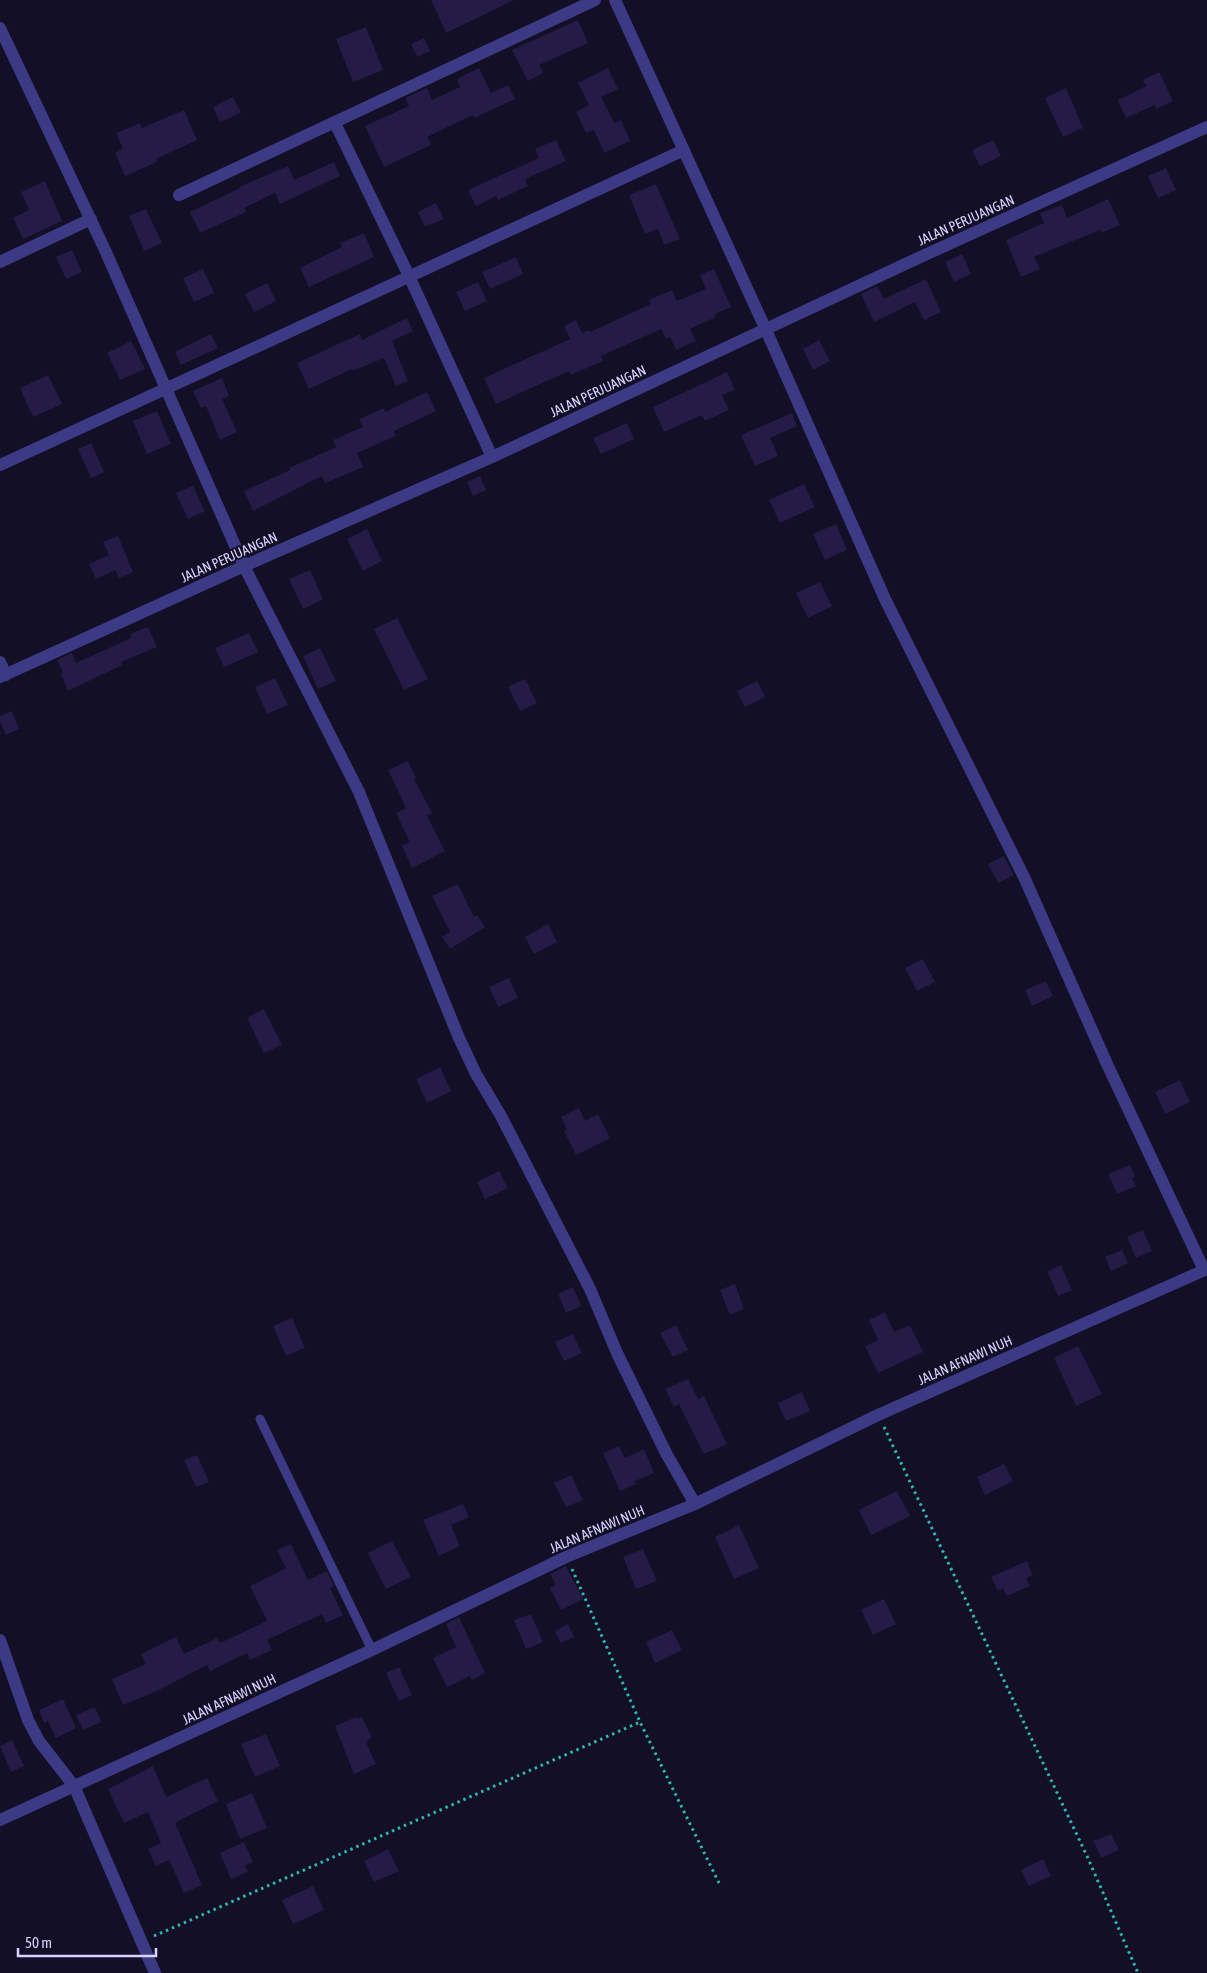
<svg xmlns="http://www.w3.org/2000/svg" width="1207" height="1973" font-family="'Asap Condensed',sans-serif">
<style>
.building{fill:#241b47}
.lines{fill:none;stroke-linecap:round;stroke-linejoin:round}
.path{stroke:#2fb8b0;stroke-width:3;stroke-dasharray:2.5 4;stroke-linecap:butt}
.service{stroke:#3d3a85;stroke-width:9}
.minor{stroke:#3d3a85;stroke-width:12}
.labels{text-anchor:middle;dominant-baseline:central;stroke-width:4;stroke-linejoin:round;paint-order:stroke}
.street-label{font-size:14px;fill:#d9d4ff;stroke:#130f26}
</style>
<rect width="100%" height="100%" fill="#130f26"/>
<path class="building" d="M431 0H514L446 33Z
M578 20 588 43 539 65 543 73 528 81 512 50Z
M366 27 383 70 353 82 336 39Z
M424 38 430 51 417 57 411 44Z
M479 68 491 93 508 85 515 99 474 118 473 115 445 128 427 137 431 145 384 167 365 126 409 106 405 98 427 88 432 100 460 87 457 79Z
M608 68 618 89 601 97 614 123 621 120 630 141 604 153 594 130 586 133 576 112 589 105 578 83Z
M1159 72 1173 101 1156 109 1155 105 1126 118 1118 100 1146 86 1143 80Z
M1066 88 1083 128 1063 137 1045 98Z
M233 97 241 113 220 122 213 107Z
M184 110 197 140 156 159 157 162 125 176 115 153 123 149 116 133 140 123 142 128Z
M556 140 566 161 525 179 528 186 498 200 496 196 476 206 468 190 539 158 535 149Z
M993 140 1001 156 980 166 972 150Z
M334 162 340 176 280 204 275 193 244 208 246 212 200 233 190 212 240 188 239 187 288 166 294 180Z
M1166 168 1176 190 1158 198 1148 176Z
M45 181 62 221 23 239 13 218 29 210 21 192Z
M656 184 680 239 664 245 658 229 645 234 629 195Z
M1108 199 1120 225 1101 233 1100 230 1034 257 1040 269 1021 277 1006 240 1044 223 1040 213 1062 205 1067 218Z
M436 203 444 219 425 227 418 212Z
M146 209 162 243 144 251 129 216Z
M364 233 374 257 309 287 300 268 342 247 340 243Z
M72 250 82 272 66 279 56 257Z
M962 254 971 274 954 282 945 262Z
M516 257 523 274 490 289 482 272Z
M203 269 214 293 194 302 183 278Z
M714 269 731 307 715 314 716 317 690 329 696 341 676 350 670 337 666 339 661 329 601 356 603 361 571 375 569 371 496 404 484 378 570 339 564 326 576 320 582 333 589 330 590 332 651 304 649 300 672 290 677 301 706 289 700 275Z
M926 279 941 312 924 320 915 302 874 322 861 294 877 286 884 299Z
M478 282 487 301 465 311 456 292Z
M267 283 276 301 254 312 245 294Z
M407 318 413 331 392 341 408 381 396 386 384 358 353 371 352 369 309 389 297 363 360 334 362 340Z
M211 334 218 348 181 365 175 352Z
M819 340 830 361 813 370 803 349Z
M131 341 145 369 120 380 107 353Z
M727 372 735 390 722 395 729 410 705 421 702 415 664 432 653 407Z
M48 375 62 404 33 417 20 388Z
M222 378 229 396 222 399 237 432 220 440 206 406 201 408 193 391Z
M427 392 436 411 394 431 396 436 357 453 363 467 325 483 322 476 253 511 244 491 290 470 289 468 336 447 333 440 363 427 359 419 384 408 385 412Z
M157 411 171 444 147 454 133 421Z
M792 413 797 426 770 438 778 456 755 466 741 435Z
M627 423 634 439 601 454 593 438Z
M91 443 104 472 91 478 78 449Z
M480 476 486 490 473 496 467 482Z
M804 484 815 507 780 523 769 500Z
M193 486 205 511 188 519 176 493Z
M836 524 847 550 825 560 813 534Z
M367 529 382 561 363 571 347 539Z
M118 536 133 572 119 578 115 570 96 579 89 564 109 555 103 542Z
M310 570 323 599 303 609 289 579Z
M820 582 832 606 808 618 796 593Z
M397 618 428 679 404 690 374 629Z
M148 627 157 647 121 662 122 665 68 691 61 674 63 673 57 660 72 653 76 663 131 638 130 634Z
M249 633 258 652 224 667 215 648Z
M320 648 336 681 318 689 303 656Z
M275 678 288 705 267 714 255 687Z
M525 679 537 703 520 711 508 687Z
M757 681 765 697 745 707 737 691Z
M12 711 19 729 6 735 0 721V716Z
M408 761 416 778 414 779 432 813 427 816 445 851 412 868 402 846 410 842 396 813 406 808 388 770Z
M1004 856 1014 875 998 883 988 864Z
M458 884 474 917 477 915 485 927 450 949 442 937 450 932 432 896Z
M548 924 557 942 534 954 525 937Z
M923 959 935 982 917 991 905 968Z
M509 978 518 998 498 1007 489 987Z
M1046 981 1053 996 1032 1006 1025 990Z
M264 1009 282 1045 264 1053 247 1018Z
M440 1067 451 1091 427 1103 416 1079Z
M1180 1080 1190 1102 1165 1114 1155 1092Z
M579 1108 585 1121 598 1114 610 1138 576 1155 564 1131 567 1130 561 1117Z
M1130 1165 1135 1177 1132 1178 1136 1186 1117 1194 1108 1174Z
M499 1171 508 1188 485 1199 477 1182Z
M1143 1230 1152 1251 1136 1258 1127 1237Z
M1122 1250 1128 1263 1111 1271 1105 1257Z
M1061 1265 1072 1290 1058 1296 1047 1271Z
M735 1284 744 1309 730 1315 720 1290Z
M573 1287 581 1306 566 1313 558 1294Z
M885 1312 894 1332 910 1325 923 1352 878 1373 865 1346 878 1340 869 1320Z
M292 1318 305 1348 286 1356 273 1326Z
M676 1325 688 1350 673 1357 660 1333Z
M573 1334 582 1353 564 1361 555 1342Z
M1078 1346 1102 1394 1076 1406 1054 1358Z
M688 1379 698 1399 704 1396 727 1444 704 1454 679 1404 674 1407 665 1389Z
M802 1392 810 1411 786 1421 778 1403Z
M619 1446 625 1458 644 1449 654 1473 635 1481 636 1484 620 1491 603 1453Z
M197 1455 209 1482 196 1487 184 1460Z
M1004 1464 1013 1481 985 1495 977 1477Z
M571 1475 583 1500 566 1507 554 1483Z
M897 1491 910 1516 871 1535 859 1510Z
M463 1504 469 1517 451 1525 460 1546 439 1556 423 1520Z
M739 1525 759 1568 734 1579 715 1537Z
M392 1541 411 1577 386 1589 368 1553Z
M291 1544 308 1580 327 1571 334 1586 330 1588 343 1615 326 1623 322 1614 267 1640 272 1650 250 1660 247 1653 210 1671 207 1665 159 1690 123 1705 112 1679 146 1664 141 1654 176 1637 184 1654 217 1638 220 1643 267 1621 250 1586 286 1568 277 1550Z
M643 1549 657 1581 636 1589 623 1557Z
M1027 1561 1033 1575 1026 1578 1030 1586 1007 1596 1003 1588 998 1591 991 1577Z
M566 1566 583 1599 561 1610 550 1588 556 1585 550 1574Z
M884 1599 896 1624 873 1635 861 1610Z
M531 1614 543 1642 526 1649 514 1620Z
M459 1617 485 1673 472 1680 470 1676 447 1687 433 1658 456 1647 446 1624Z
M568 1624 574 1637 561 1643 555 1631Z
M672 1630 682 1650 655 1663 646 1642Z
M399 1667 412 1695 399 1701 386 1673Z
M63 1699 76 1728 56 1738 48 1721 44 1723 39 1710Z
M95 1707 101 1722 83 1730 76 1715Z
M356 1717 357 1719 362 1717 372 1738 367 1740 368 1742 366 1743 376 1764 354 1774 335 1726Z
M266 1734 280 1766 255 1777 241 1744Z
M12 1740 24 1766 11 1772 0 1746Z
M153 1766 166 1797 207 1778 218 1801 175 1823 202 1885 184 1893 169 1860 156 1866 148 1849 161 1843 148 1812 124 1823 108 1789Z
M252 1793 267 1828 240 1839 226 1804Z
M1111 1834 1119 1850 1101 1858 1093 1840H1097Z
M244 1842 253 1862 245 1866 248 1872 231 1879 220 1853Z
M388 1849 399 1871 374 1882 364 1861Z
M1043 1859 1051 1876 1029 1886 1021 1870Z
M313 1886 324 1910 293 1924 282 1900Z"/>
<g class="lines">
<path class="path" d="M884 1427 1087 1856 1138 1973
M572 1569 640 1722 719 1883
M154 1936 640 1722"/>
<path class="service" d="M260 1419 372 1650"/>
<path class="minor" d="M615 0 766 330 885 599 1024 877 1107 1064 1204 1270
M0 28 105 250 244 566 359 792 459 1038 476 1074 501 1116 590 1289 617 1353 666 1453 695 1504
M335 123 409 276 492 457
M179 195 595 0
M0 262 91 219
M0 465 684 150
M0 662 6 675
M0 677 244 566 492 457 916 259 1207 127
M0 1640 28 1720 39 1741 74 1786 155 1973
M0 1820 372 1650 566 1557 695 1504 878 1415 1207 1269"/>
</g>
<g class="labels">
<g class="street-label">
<text transform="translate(966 220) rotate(-24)">JALAN PERJUANGAN</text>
<text transform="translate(598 391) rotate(-25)">JALAN PERJUANGAN</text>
<text transform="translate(229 557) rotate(-24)">JALAN PERJUANGAN</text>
<text transform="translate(965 1360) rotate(-24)">JALAN AFNAWI NUH</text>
<text transform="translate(597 1529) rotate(-23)">JALAN AFNAWI NUH</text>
<text transform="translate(229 1699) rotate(-25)">JALAN AFNAWI NUH</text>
</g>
</g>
<path d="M18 1948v8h138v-8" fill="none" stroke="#d9d4ff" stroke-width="2.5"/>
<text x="25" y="1948" font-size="15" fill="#d9d4ff" stroke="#130f26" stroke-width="4" paint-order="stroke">50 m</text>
</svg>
